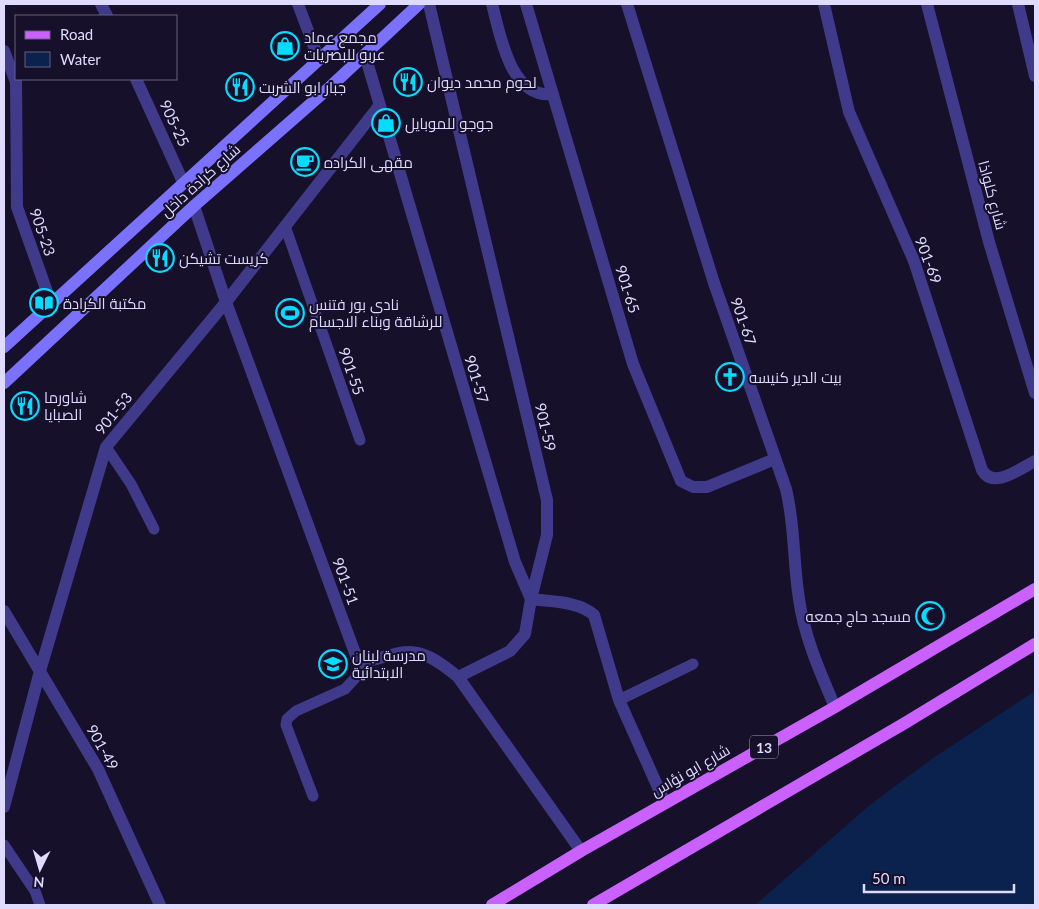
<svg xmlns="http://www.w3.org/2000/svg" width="1039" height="909" font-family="Lato,Cairo,sans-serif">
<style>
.water{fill:#0b214e}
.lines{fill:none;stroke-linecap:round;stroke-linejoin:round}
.service{stroke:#403a8b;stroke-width:11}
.minor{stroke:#403a8b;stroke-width:12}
.secondary{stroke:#7a71ff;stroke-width:12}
.primary{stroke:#ca61ff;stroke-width:12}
.labels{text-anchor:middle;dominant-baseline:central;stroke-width:4;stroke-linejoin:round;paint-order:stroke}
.shield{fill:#16102b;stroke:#a39dbf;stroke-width:1}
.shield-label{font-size:14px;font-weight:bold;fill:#dfdaff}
.poi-label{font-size:15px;fill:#dfdaff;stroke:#16102b;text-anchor:start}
.street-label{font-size:15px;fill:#dfdaff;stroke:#16102b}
</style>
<rect width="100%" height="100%" fill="#16102b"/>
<path class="water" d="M1035 691V905H755L871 804 933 758Z"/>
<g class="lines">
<path class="service" d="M285 226 360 440
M106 447 131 484 154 529
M619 700 693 664
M313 796 286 725 287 719 296 711 345 689 359 674V664
M4 845 35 891 40 905"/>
<path class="minor" d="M101 4 107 16
M298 4 319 60
M429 4 547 500V535L531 599C552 602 578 601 594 615L619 700 665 803
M492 4C500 34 510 99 553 94
M526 4 633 364 681 481 693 487H707L775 459
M627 4 714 283 786 489C795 525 793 562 799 599 804 636 820 672 835 707
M824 4 849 112 914 261 982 470C993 490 1021 468 1035 461
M927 4 989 242 1035 393
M1018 4 1035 76
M4 51 16 82 17 207 51 303
M365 55 515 562 531 599 525 634 510 651 458 677
M136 79 183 182
M194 206 226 302 359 664C409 650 416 642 458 677L581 851
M4 611 98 769 160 905
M4 807 40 671 106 447 226 302 379 106"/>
<path class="secondary" d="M4 347 380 4
M4 383 194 206 330 87 419 4"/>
<path class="primary" d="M492 905 581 851 835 707 1035 589
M593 905 905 723 1035 644"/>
</g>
<defs>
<symbol id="shop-ring" viewBox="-11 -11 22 22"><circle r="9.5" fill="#16102b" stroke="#06dcff" stroke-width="1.5"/><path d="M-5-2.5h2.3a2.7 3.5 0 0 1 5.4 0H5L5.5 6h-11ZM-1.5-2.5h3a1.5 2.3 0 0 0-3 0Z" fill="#06dcff"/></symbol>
<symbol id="restaurant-ring" viewBox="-11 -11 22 22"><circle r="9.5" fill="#16102b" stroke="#06dcff" stroke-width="1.5"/><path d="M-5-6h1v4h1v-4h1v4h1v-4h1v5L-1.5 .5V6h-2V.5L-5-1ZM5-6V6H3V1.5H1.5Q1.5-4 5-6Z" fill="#06dcff"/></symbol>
<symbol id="cafe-ring" viewBox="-11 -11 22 22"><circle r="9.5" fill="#16102b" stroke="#06dcff" stroke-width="1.5"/><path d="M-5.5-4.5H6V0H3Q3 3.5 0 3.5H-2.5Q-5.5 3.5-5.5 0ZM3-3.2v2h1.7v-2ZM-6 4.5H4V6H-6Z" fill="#06dcff"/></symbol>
<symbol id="library-ring" viewBox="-11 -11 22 22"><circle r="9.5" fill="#16102b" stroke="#06dcff" stroke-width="1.5"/><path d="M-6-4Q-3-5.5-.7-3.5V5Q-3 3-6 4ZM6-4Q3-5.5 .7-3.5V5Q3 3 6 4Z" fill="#06dcff"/></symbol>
<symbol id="stadium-ring" viewBox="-11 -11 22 22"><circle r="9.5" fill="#16102b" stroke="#06dcff" stroke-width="1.5"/><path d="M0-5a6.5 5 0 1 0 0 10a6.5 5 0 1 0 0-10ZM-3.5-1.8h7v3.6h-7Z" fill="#06dcff"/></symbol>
<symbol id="church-ring" viewBox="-11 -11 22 22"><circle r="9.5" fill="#16102b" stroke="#06dcff" stroke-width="1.5"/><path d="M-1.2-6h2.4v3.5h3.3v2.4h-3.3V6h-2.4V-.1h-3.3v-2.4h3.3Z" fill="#06dcff"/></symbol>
<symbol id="mosque-ring" viewBox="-11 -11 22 22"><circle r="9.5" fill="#16102b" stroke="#06dcff" stroke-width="1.5"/><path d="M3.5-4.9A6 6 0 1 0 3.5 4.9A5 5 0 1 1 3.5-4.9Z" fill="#06dcff"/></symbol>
<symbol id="school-ring" viewBox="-11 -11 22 22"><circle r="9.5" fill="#16102b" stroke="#06dcff" stroke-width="1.5"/><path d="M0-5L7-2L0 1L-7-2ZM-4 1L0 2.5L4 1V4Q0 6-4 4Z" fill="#06dcff"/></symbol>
</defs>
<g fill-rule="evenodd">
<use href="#shop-ring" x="269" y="30" width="32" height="32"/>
<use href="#restaurant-ring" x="392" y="66" width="32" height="32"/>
<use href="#restaurant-ring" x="224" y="71" width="32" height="32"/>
<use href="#shop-ring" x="370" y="107" width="32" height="32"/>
<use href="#cafe-ring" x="289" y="146" width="32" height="32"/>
<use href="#restaurant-ring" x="144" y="242" width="32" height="32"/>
<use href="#library-ring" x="28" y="287" width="32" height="32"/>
<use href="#stadium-ring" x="274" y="297" width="32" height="32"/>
<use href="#church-ring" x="714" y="361" width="32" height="32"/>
<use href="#restaurant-ring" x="9" y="390" width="32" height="32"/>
<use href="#mosque-ring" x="914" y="600" width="32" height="32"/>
<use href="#school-ring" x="317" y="648" width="32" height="32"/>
</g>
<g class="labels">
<rect class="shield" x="750" y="735.5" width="28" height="23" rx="4"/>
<g class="shield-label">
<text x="764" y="747">13</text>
</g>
<g class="poi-label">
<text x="304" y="37">مجمع عماد<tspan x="304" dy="17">عربو للبصريات</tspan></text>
<text x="427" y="82">لحوم محمد ديوان</text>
<text x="259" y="87">جبار ابو الشربت</text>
<text x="405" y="123">جوجو للموبايل</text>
<text x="324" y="162">مقهى الكراده</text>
<text x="179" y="258">كريست تشيكن</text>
<text x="63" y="303">مكتبة الكرادة</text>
<text x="309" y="304">نادي بور فتنس<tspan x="309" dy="17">للرشاقة وبناء الاجسام</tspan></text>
<text x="749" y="377">بيت الدير كنيسه</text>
<text x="44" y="397">شاورما<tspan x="44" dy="17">الصبايا</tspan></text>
<text x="911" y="616" text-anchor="end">مسجد حاج جمعه</text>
<text x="352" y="655">مدرسة لبنان<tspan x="352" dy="17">الابتدائية</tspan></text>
</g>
<g class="street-label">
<text transform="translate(175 123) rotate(65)">905-25</text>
<text transform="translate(200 180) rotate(-42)">شارع كرادة داخل</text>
<text transform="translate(993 195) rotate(75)">شارع كلواذا</text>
<text transform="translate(43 232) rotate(71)">905-23</text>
<text transform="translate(929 260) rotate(69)">901-69</text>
<text transform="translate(628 289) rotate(73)">901-65</text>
<text transform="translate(744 321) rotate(71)">901-67</text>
<text transform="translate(352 371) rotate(71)">901-55</text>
<text transform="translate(477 379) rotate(73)">901-57</text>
<text transform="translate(113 413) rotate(-51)">901-53</text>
<text transform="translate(546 427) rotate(77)">901-59</text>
<text transform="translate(346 581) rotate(70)">901-51</text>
<text transform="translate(103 747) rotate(61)">901-49</text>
<text transform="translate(690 770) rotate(-30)">شارع ابو نؤاس</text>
</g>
</g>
<rect width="1039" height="909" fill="none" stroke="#dfdaff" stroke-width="10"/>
<rect x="15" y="15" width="162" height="65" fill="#16102b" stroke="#666180"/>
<rect x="25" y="31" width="25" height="8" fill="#ca61ff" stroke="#666180"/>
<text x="60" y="40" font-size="15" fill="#dfdaff">Road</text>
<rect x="25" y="52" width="25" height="15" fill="#0b214e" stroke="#666180"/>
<text x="60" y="65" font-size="15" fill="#dfdaff">Water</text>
<g transform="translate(40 869) rotate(185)" stroke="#16102b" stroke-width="4" paint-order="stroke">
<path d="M0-4L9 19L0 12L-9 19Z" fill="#dfdaff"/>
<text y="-8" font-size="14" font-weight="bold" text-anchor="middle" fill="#dfdaff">N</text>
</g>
<path d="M864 884v8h150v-8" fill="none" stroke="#dfdaff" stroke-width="2.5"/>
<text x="872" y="884" font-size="15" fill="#dfdaff" stroke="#16102b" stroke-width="4" paint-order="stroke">50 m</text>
</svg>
